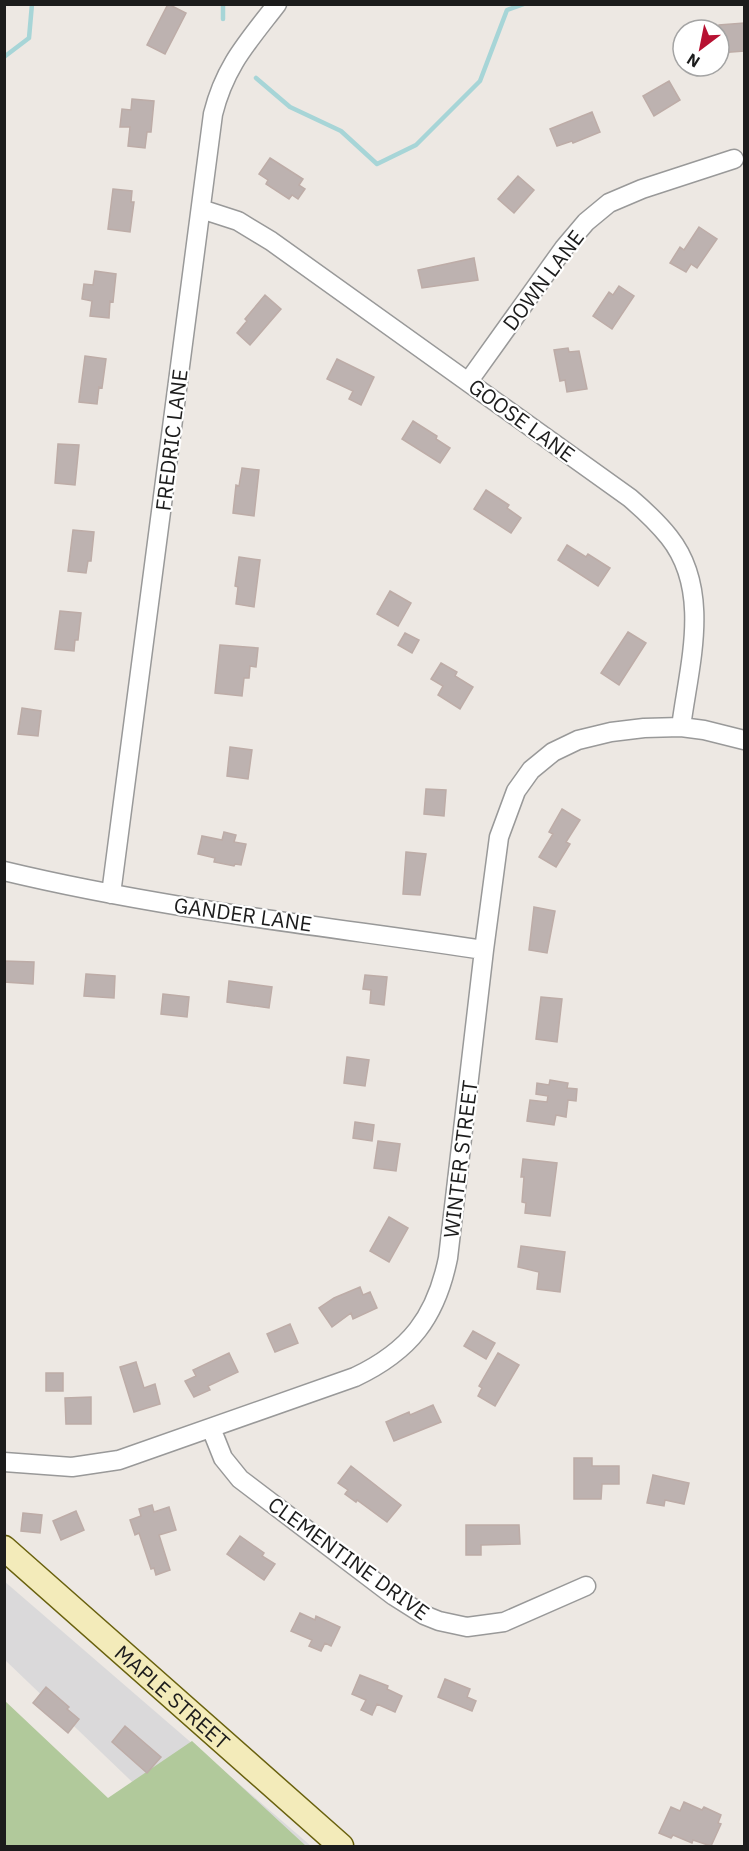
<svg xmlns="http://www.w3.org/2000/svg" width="749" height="1851" font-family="'IBM Plex Sans',sans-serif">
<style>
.residential{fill:#dad9da}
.forest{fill:#b1c99b}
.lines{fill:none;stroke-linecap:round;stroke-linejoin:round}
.stream{stroke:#a7d5d7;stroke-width:4.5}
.building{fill:#bdb2b0;stroke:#bdaca7;stroke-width:1.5}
.street-casing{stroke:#999;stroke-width:21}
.secondary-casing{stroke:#69610e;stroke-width:27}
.street{stroke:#fff;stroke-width:18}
.secondary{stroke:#f3ebba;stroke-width:24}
.labels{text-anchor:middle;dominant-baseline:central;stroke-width:4.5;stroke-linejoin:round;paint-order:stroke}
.street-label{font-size:21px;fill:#1c1c1c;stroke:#fff}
</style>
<rect width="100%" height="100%" fill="#ede8e3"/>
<path class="residential" d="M4 1581 311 1846H199L5 1660Z"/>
<path class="forest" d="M4 1700 108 1798 192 1741 306 1846H5Z"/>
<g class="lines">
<path class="stream" d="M223 19V4
M4 57 29 38 32 4
M256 78 290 107 341 131 377 164 416 145 480 81 507 10 524 4"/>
</g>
<path class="building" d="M168 4 186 13 165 54 147 45Z
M744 23V51L719 53V25Z
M669 81 680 100 654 116 643 96Z
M132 99 154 101 151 132H147L145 148 128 146 130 127H120L122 109 131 110Z
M592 112 600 132 573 143 572 141 557 146 550 129Z
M270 158 303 179 299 185 305 189 298 199 292 195 289 199 266 184 268 180 259 174Z
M518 176 534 190 514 213 498 199Z
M113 189 132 191 131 202H134L130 232 108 229Z
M699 227 717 239 697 268 691 264 686 272 670 263 680 247 684 250Z
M474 258 478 280 422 288 418 270Z
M95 271 116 274 113 302 110 301 109 318 90 316 92 301 82 299 84 284 93 285Z
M619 286 634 296 612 329 593 316 609 292 613 295Z
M265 295 281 309 250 345 237 333 247 321 245 319Z
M568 348 569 352 579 351 587 389 567 392 565 380 560 381 554 350Z
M85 356 106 359 102 388 99 387 97 404 79 402Z
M337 359 374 377 361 405 349 399 353 391 327 379Z
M413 421 437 436 436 439 450 448 440 463 402 439Z
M58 444 79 445 75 485 55 483Z
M242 468 259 470 254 516 233 513 236 485 239 486Z
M486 490 509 505 507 508 521 518 511 533 474 509Z
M73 530 94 532 91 561H88L86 573 68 571Z
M567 545 586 557 588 554 610 568 598 586 558 560Z
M239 557 260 560 254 607 236 604 238 587 235 586Z
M390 591 411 603 398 626 377 614Z
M60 611 81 613 78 640H75L74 651 55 649Z
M628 632 646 643 619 685 601 673Z
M405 633 419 640 412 653 398 645Z
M220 645 258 648 256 667 250 666 249 678H244L242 696 215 693Z
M441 663 457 672 455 676 473 687 460 709 438 695 443 686 431 679Z
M22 708 41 711 38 736 18 734Z
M230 747 252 750 248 779 227 776Z
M426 789 446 790 444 816 424 814Z
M562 809 580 820 566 842 570 844 556 867 539 857 553 834 549 832Z
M224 832 236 835 234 842 246 844 241 865 235 864 234 866 214 862 215 858 198 854 202 836 222 840Z
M406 852 426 854 420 895 403 894Z
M534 907 555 911 547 953 529 950Z
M4 961 34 962 33 984 4 982Z
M86 974 115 976 114 998 84 996Z
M365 975 387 977 384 1005 370 1003 371 990 363 989Z
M229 981 272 987 269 1008 227 1002Z
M163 994 189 997 187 1017 161 1014Z
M541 997 562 999 557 1042 536 1039Z
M347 1057 369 1060 365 1086 344 1083Z
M550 1080 568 1083 567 1088 577 1089 576 1101 568 1100 566 1117 556 1115 554 1125 527 1121 530 1100 547 1102 548 1096 536 1094 537 1083 549 1085Z
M355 1122 374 1125 372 1141 353 1138Z
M378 1141 400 1144 396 1171 374 1168Z
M523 1159 557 1163 550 1216 525 1213 526 1203 522 1202 524 1177H521Z
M389 1217 408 1228 389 1262 370 1251Z
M521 1246 565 1252 560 1292 537 1289 539 1272 518 1267Z
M360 1287 363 1295 370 1292 377 1308 353 1319 351 1313 332 1327 319 1308 334 1298Z
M290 1324 298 1343 275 1352 267 1334Z
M473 1331 495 1343 486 1359 464 1346Z
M229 1353 238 1372 208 1386 210 1390 194 1397 185 1381 196 1376 193 1370Z
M498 1353 519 1365 495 1406 478 1396 482 1388 479 1386Z
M136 1362 144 1388 155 1384 160 1404 134 1412 120 1367Z
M46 1373H63V1391H46Z
M91 1397V1424H66L65 1398Z
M433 1405 441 1422 394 1441 386 1422 409 1412 410 1415Z
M574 1458H592V1466H619V1484H602L601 1499H574Z
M351 1466 401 1505 387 1522 357 1500 356 1502 345 1494 348 1490 338 1483Z
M653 1475 689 1483 684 1504 665 1500 664 1506 647 1503Z
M152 1505 154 1512 169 1507 176 1530 159 1535 170 1570 156 1575 154 1568 151 1569 139 1533 135 1535 130 1520 141 1516 139 1509Z
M76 1511 84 1530 61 1540 53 1521Z
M23 1513 42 1515 40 1533 21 1531Z
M466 1525H519L520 1544 481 1545V1555H466Z
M240 1536 264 1553 262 1556 275 1564 264 1580 227 1554Z
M300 1613 315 1620 316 1616 340 1627 331 1646 325 1643 321 1651 309 1646 312 1640 291 1631Z
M360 1675 388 1686 387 1689 402 1696 395 1712 377 1704 372 1715 361 1710 366 1700 352 1694Z
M445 1679 470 1689 467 1697 476 1701 472 1711 438 1697Z
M46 1687 69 1707 67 1709 79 1719 68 1733 33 1703Z
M125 1726 161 1757 147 1773 112 1742Z
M684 1802 702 1810 704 1807 721 1815 718 1823 721 1824 711 1846 693 1840 692 1843 673 1835 671 1838 659 1833 671 1807 680 1811Z"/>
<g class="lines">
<defs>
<path id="street" d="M201 209 238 221 271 241 630 498C644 510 657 522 669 537 712 591 689 665 681 727
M468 382 564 248 586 222 609 203 642 189 734 159
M4 871C162 909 324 926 484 950
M111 894 213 114C225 66 247 43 277 4
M211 1428 223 1458 240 1479 394 1596 424 1615 439 1621 467 1627 504 1622 586 1586
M4 1462 72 1467 119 1460 355 1377C410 1351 436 1317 448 1258L484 950 499 837 516 791 531 770 553 752 578 740 611 732 644 728 681 727 704 730 744 740"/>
<g id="secondary">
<path id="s1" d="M4 1548 341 1846"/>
</g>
</defs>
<use href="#street" class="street-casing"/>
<use href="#secondary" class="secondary-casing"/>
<use href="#street" class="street"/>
<use href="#secondary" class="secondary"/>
</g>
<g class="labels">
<g class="street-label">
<text transform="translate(543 280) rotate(-53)">DOWN LANE</text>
<text transform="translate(522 420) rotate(36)">GOOSE LANE</text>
<text transform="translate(171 440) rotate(-83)">FREDRIC LANE</text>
<text transform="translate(243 914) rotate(8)">GANDER LANE</text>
<text transform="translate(460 1159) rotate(-83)">WINTER STREET</text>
<text transform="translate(349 1558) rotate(36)">CLEMENTINE DRIVE</text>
<text stroke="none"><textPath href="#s1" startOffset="225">MAPLE STREET</textPath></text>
</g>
</g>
<rect width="749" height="1851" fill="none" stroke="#1c1c1c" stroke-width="12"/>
<g transform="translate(701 48) rotate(212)"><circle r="28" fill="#ffffff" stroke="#a4a4a4" stroke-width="1.5"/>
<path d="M0-4.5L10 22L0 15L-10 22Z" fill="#b71132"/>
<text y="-9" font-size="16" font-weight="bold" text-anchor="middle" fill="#1c1c1c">N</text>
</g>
</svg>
